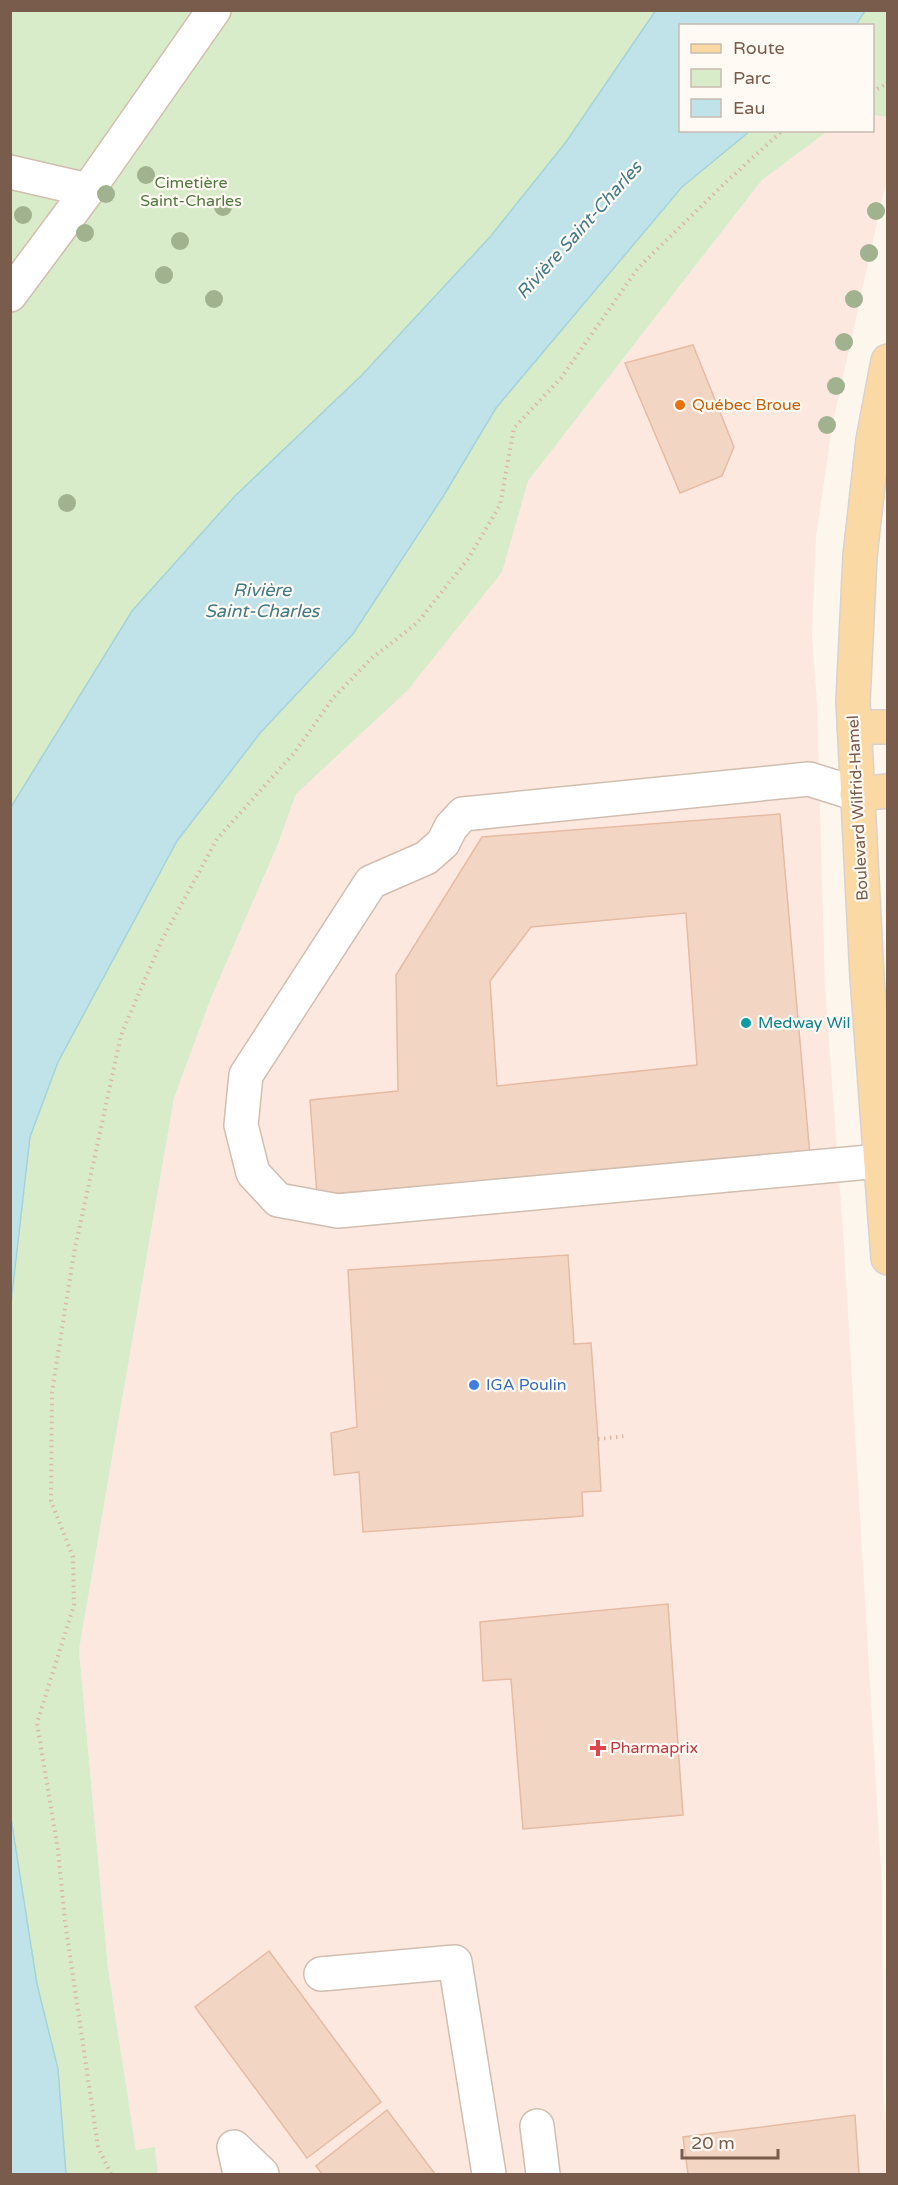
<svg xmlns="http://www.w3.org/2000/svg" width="898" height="2185" font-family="'Varela Round',sans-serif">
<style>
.commercial{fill:#fde8e0}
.green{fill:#d8ecc9}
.water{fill:#bfe3e8;stroke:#a5d3da;stroke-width:1.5}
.building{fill:#f3d5c3;stroke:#e6bba3;stroke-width:1.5;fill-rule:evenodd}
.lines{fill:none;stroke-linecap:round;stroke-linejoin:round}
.minor-casing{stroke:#d1beb0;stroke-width:36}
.major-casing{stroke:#dad1cd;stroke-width:36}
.path{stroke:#d9b8a5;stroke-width:4;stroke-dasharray:1.5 4.5;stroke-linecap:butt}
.minor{stroke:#fff;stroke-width:33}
.major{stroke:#fbd9a5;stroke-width:33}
.tree{fill:#a0b28e}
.food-dot{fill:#e8710a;stroke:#fffaf3;stroke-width:2}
.culture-dot{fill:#0f9aa8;stroke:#fffaf3;stroke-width:2}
.shop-dot{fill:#3f7fe0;stroke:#fffaf3;stroke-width:2}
.health-dot{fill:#e0444e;stroke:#fffaf3;stroke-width:2}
.labels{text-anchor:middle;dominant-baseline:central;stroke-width:4.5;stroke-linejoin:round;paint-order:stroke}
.park-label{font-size:16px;fill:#537a41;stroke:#fffaf3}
.food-label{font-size:16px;fill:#c56008;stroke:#fffaf3;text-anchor:start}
.street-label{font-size:16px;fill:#7a5c4d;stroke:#fffaf3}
.culture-label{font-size:16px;fill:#0d838f;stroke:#fffaf3;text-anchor:start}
.shop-label{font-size:16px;fill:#366cbe;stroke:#fffaf3;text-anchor:start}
.health-label{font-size:16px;fill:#be3a42;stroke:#fffaf3;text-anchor:start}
.water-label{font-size:18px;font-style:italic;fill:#437c86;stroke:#fffaf3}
</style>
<rect width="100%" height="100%" fill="#fdf6ec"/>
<path class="commercial" d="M873 115 887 117V177L832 427 816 537 812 636 817 702 825 986 844 1245 882 1887 883 2079 887 2174H158L155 2148 136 2151 108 1967 79 1650 174 1098 211 998 278 844 296 794 528 481 762 180 828 131 872 130Z"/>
<path class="green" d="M11 11H656L566 142 490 237 362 375 235 496 132 611 11 807Z
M865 11H887V117L873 115 872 26H856Z
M750 131H828L762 180 528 481 502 572 407 691 296 794 278 844 211 998 174 1098 79 1650 108 1968 136 2150 155 2147 158 2174H66L58 2069 37 1984 10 1818V1303L30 1137 58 1062 177 841 261 732 353 634 444 495 496 408 682 187Z"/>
<path class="water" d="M656 10 865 11 856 25 680 26V130L750 131 682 187 496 408 444 495 353 634 261 732 177 841 58 1062 30 1137 11 1303V807L132 611 235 496 362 375 490 237 566 142Z
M11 1818 37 1984 58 2069 66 2174H11Z"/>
<path class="building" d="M693 345 734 447 722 476 680 493 625 363Z
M780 814 810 1156 317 1195 310 1100 398 1091 396 975 482 837ZM686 913 697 1065 497 1086 490 981 531 927Z
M568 1255 574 1344 591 1343 598 1439 601 1491 582 1492 583 1516 363 1532 359 1472 334 1475 331 1433 357 1427 348 1270Z
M668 1604 683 1815 523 1829 511 1679 483 1681 480 1622Z
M269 1951 381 2102 307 2158 195 2007Z
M387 2110 435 2174H322L316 2166Z
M855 2115 859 2174H688L683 2137Z"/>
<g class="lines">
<defs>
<path id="minor" d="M10 172 88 190 214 10
M10 295 88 190
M857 794 809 779 463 814 451 827 443 843 426 858 371 882 246 1075 241 1125 253 1173 278 1200 338 1211 880 1161
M321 1974 455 1962 489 2174
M537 2126 543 2174
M240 2174 234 2147 262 2174"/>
<path id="major" d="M888 361 873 440 860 556 853 701 867 977 888 1258
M854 727H888
M857 794 888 791"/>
</defs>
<use href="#minor" class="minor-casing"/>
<use href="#major" class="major-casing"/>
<path class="path" d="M872 92 888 83
M598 1439 627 1436
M111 2174 98 2147 65 1921 58 1850 37 1723 74 1605 73 1557 51 1501 52 1392 74 1253 121 1035 162 940 217 839 295 752 333 698 372 658 417 623 468 559 500 505 514 428 561 378 638 268 725 183 783 130"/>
<use href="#minor" class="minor"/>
<use href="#major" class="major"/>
</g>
<g class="tree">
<circle cx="146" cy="175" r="9"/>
<circle cx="106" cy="194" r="9"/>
<circle cx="223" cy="207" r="9"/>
<circle cx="876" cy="211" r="9"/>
<circle cx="23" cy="215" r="9"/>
<circle cx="85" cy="233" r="9"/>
<circle cx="180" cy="241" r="9"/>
<circle cx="869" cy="253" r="9"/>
<circle cx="164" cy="275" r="9"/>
<circle cx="214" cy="299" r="9"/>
<circle cx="854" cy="299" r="9"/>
<circle cx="844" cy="342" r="9"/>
<circle cx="836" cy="386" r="9"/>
<circle cx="827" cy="425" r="9"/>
<circle cx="67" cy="503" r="9"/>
</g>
<circle class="food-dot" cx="680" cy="405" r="6"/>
<circle class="culture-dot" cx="746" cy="1023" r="6"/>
<circle class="shop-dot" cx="474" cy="1385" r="6"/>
<path class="health-dot" d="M595 1739h6v6h6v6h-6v6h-6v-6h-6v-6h6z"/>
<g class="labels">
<g class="park-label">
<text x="191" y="183">Cimetière<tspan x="191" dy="18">Saint-Charles</tspan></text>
</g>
<g class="food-label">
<text x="692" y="405">Québec Broue</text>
</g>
<g class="street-label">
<text transform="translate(858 808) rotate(-93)">Boulevard Wilfrid-Hamel</text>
</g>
<g class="culture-label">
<text x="758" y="1023">Medway Wil</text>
</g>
<g class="shop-label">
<text x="486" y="1385">IGA Poulin</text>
</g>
<g class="health-label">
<text x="610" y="1748">Pharmaprix</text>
</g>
<g class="water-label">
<text transform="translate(579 230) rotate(-48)">Rivière Saint-Charles</text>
<text x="262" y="590">Rivière<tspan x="262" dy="21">Saint-Charles</tspan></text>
</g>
</g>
<rect width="898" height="2185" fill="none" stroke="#7a5c4d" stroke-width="24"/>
<rect x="679" y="24" width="195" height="108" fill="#fffaf3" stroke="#cabbb1" stroke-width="1.5"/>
<rect x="691" y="44" width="30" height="9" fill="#fbd9a5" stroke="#cabbb1" stroke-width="1.5"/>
<text x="733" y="54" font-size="18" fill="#7a5c4d">Route</text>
<rect x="691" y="69" width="30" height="18" fill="#d8ecc9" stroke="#cabbb1" stroke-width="1.5"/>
<text x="733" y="84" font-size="18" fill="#7a5c4d">Parc</text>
<rect x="691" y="99" width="30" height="18" fill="#bfe3e8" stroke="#cabbb1" stroke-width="1.5"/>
<text x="733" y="114" font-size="18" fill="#7a5c4d">Eau</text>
<path d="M682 2149v9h96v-9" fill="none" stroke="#7a5c4d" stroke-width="3"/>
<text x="691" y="2149" font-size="18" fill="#7a5c4d" stroke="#fffaf3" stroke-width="4.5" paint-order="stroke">20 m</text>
</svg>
